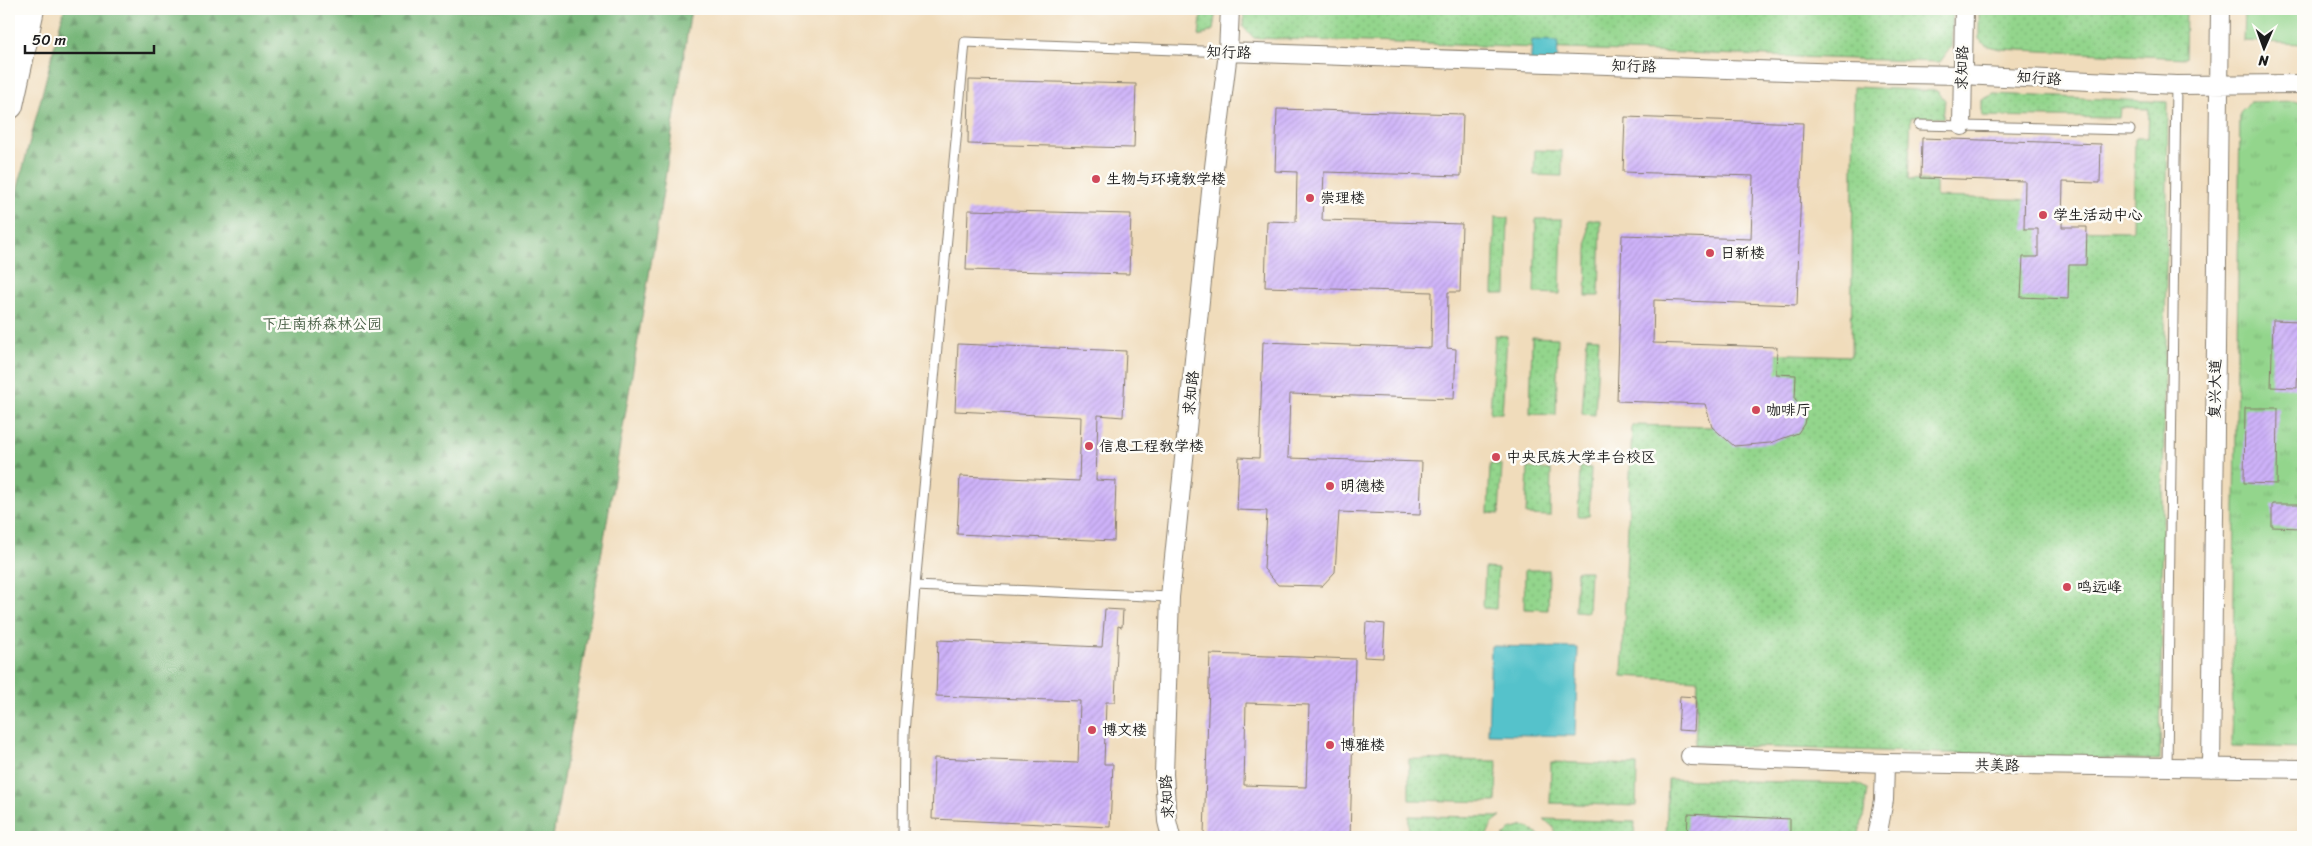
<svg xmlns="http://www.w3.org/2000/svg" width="2312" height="846" font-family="Sriracha,'LXGW WenKai TC',sans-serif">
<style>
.grass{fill:url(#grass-dots);stroke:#587854}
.forest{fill:url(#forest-firs);stroke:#49694a}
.park{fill:url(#park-tufts);stroke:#587854}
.garden{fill:#93d58c;stroke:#587854}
.water{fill:#54c2cb;stroke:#386f74}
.building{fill:url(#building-hatch);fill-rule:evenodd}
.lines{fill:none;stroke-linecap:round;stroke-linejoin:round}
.lane-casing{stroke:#867c6c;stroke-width:11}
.street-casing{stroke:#867c6c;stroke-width:20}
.highway-casing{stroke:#867c6c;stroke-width:30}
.lane{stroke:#fff;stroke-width:9}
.street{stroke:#fff;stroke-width:18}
.highway{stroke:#fff;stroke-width:28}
.poi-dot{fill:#d1495b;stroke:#fdfcf7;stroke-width:2}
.labels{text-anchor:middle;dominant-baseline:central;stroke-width:5;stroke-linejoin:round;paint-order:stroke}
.street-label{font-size:15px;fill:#1c1c1c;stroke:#fdfcf7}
.poi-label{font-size:15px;fill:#1c1c1c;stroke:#fdfcf7;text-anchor:start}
.park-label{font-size:15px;fill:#465d43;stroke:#fdfcf7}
</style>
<defs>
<pattern id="grass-dots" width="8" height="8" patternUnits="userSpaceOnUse" patternTransform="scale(1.25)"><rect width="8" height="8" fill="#93d58c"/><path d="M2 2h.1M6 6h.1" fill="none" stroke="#7eb678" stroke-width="1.8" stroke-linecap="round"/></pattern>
<pattern id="forest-firs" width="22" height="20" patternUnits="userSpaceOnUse" patternTransform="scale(1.25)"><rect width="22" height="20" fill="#76b678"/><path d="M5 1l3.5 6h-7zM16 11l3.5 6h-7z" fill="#609362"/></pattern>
<pattern id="park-tufts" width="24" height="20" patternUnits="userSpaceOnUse" patternTransform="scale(1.25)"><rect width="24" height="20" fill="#93d58c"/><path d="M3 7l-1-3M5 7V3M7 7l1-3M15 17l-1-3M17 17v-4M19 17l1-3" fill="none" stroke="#7eb678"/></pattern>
<pattern id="building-hatch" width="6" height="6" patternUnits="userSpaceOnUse" patternTransform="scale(1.25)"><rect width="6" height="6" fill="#ceb2f9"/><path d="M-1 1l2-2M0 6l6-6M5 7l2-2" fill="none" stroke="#b098d5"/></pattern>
</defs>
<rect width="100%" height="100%" fill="#fdfcf7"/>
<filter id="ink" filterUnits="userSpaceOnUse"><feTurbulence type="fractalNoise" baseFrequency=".02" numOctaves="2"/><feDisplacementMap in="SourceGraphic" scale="10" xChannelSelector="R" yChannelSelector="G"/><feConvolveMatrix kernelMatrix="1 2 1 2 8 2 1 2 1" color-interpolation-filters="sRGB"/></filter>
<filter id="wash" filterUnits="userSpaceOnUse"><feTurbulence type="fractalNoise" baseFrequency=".0096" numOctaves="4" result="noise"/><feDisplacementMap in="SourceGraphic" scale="20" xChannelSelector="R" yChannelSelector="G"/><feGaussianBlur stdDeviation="1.12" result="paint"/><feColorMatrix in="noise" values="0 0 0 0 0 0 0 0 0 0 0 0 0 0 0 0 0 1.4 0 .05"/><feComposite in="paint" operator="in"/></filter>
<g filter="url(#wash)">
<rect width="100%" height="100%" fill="#f0dcbb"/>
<path class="grass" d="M1202 9H1216L1213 30 1199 37Z
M1244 9H1953L1951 47 1940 62 1254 38 1243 27Z
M1979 9H2186L2185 58 2000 49 1985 45 1979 39Z
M1854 87 1937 91 1945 100 1943 118 1911 117 1908 180 1936 182V197L2042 200 2053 230 2133 231 2135 138H2148L2149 109 2120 108 2119 118 1982 116V100L1994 94 2168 102 2160 760 1695 745 1698 680 1622 676 1632 425 1760 428 1763 353 1851 356Z
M1535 150 1562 151V176L1534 175Z
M1495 217 1508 218 1506 294H1493Z
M1536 219H1562L1560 294 1534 293Z
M1588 220H1601L1599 296H1586Z
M1495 335 1507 336 1502 413H1490Z
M1532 337 1558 338 1556 415 1530 414Z
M1587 337 1599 338 1595 415 1582 414Z
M1490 464 1502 465 1499 514 1488 513Z
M1580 467 1591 468 1589 516H1578Z
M1528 468 1551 470 1550 516 1526 515Z
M1485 568 1498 569 1496 609 1483 608Z
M1525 570H1549L1548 610 1524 609Z
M1577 571H1590L1588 612 1575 611Z
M1409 759 1497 761 1496 802 1409 800Z
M1551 762 1637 765 1636 806 1550 803Z
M1668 779 1858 784 1867 789 1864 813 1858 837H1666Z
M1409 816 1501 817 1492 824 1486 837H1408Z
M1544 819 1635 822 1634 837H1557L1553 827Z
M1524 826 1531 829 1541 837H1503L1510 830Z"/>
<path class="forest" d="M64 9H691L660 211 553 837H9V222Z"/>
<path class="park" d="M2303 101V748L2232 746 2240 112 2250 102Z"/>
<path class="garden" d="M2244 9H2303V44L2243 41Z"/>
<path class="water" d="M1532 40 1558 41 1557 73 1530 72Z
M1491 646 1578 648 1575 736 1488 734Z"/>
<g id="blocks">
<path class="building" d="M969 80 1136 84 1134 148 968 144Z
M1277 109 1463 114 1461 176 1324 172 1322 220 1462 224 1460 292H1448L1447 348 1456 349 1454 399 1290 394 1288 458 1422 462 1420 515 1339 512 1335 572 1322 586 1278 585 1264 569 1267 511 1237 510 1239 457 1259 458 1263 342 1431 348 1432 292 1265 287 1267 221 1296 222 1297 172 1275 171Z
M1625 117 1803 123 1797 305 1654 300 1653 343 1777 347 1776 374 1796 375 1795 399 1803 406 1806 414 1804 424 1798 433 1770 443 1734 446 1712 427 1705 404 1617 401 1622 235 1751 239 1753 176 1623 172Z
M1922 138 2101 144 2100 183 2063 182 2062 227H2087L2086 265H2069L2068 299 2021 297 2023 257H2038V229H2024L2025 181 1921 178Z
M968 210 1131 214 1129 274 966 270Z
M2273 320 2300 321 2297 388 2271 387Z
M958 344 1126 351 1123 417 1098 415 1096 480 1116 481 1114 541 957 534 960 476 1079 481 1081 417 955 411Z
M2245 408H2278L2277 484 2244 483Z
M2272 504H2301V528L2272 527Z
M1105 609 1123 610 1122 627 1118 626 1115 702H1106L1104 764H1113L1110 827 932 819 934 758 1078 763 1080 701 936 696 938 640 1102 647Z
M1366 622 1385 624 1383 658 1364 657Z
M1210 654 1355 659 1350 837 1204 834ZM1246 703 1309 705 1306 787 1244 785Z
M1680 696 1696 697 1694 731 1678 730Z
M1688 814 1790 819V837H1687Z"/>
</g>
</g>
<g filter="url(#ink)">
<use href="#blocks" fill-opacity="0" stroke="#867c6c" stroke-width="1"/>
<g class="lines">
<defs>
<path id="lane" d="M1919 125 2130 130
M915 586 1170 597
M2167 768 2176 85
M903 837 904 734 915 586 965 42 1228 52"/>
<path id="street" d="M1228 52 1843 73 1962 75 2176 85 2303 84
M1962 126 1964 9
M1690 756 1885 763 2303 769
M2211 768 2220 9
M1171 837 1167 821 1164 774 1170 597 1211 192 1228 52 1230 9
M1877 837 1884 800 1885 763"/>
<path id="highway" d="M9 105 30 9"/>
</defs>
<use href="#lane" class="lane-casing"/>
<use href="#street" class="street-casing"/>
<use href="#highway" class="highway-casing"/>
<use href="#lane" class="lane"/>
<use href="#street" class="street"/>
<use href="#highway" class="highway"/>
</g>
</g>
<g class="poi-dot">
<circle cx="1096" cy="179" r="5"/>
<circle cx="1310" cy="198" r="5"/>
<circle cx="2043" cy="215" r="5"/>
<circle cx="1710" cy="253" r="5"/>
<circle cx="1756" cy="410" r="5"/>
<circle cx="1089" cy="446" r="5"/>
<circle cx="1496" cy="457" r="5"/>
<circle cx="1330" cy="486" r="5"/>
<circle cx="2067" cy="587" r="5"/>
<circle cx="1092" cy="730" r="5"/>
<circle cx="1330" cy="745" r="5"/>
</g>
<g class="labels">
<g class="street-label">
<text transform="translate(1229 52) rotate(2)">知行路</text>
<text transform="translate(1634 66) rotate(2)">知行路</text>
<text transform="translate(1962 68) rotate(-89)">求知路</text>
<text transform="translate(2039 78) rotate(3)">知行路</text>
<text transform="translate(2215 389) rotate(-89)">复兴大道</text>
<text transform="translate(1191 393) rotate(-84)">求知路</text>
<text transform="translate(1997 765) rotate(1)">共美路</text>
<text transform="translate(1167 797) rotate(-94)">求知路</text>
</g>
<g class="poi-label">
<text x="1106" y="179">生物与环境教学楼</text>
<text x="1320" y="198">崇理楼</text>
<text x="2053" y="215">学生活动中心</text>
<text x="1720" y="253">日新楼</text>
<text x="1766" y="410">咖啡厅</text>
<text x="1099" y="446">信息工程教学楼</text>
<text x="1506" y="457">中央民族大学丰台校区</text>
<text x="1340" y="486">明德楼</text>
<text x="2077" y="587">鸣远峰</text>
<text x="1102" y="730">博文楼</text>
<text x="1340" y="745">博雅楼</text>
</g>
<g class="park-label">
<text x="322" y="324">下庄南桥森林公园</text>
</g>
</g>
<rect width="2312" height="846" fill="none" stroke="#fdfcf7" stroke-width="30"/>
<g transform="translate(2264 48) rotate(182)" stroke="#fdfcf7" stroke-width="4" paint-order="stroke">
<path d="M0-4L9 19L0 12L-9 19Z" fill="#1c1c1c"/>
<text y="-8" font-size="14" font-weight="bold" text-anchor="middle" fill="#1c1c1c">N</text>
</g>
<path d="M25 45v8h129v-8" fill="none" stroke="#1c1c1c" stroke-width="2.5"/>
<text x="32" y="45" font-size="15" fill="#1c1c1c" stroke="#fdfcf7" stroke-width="4" paint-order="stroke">50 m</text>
</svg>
